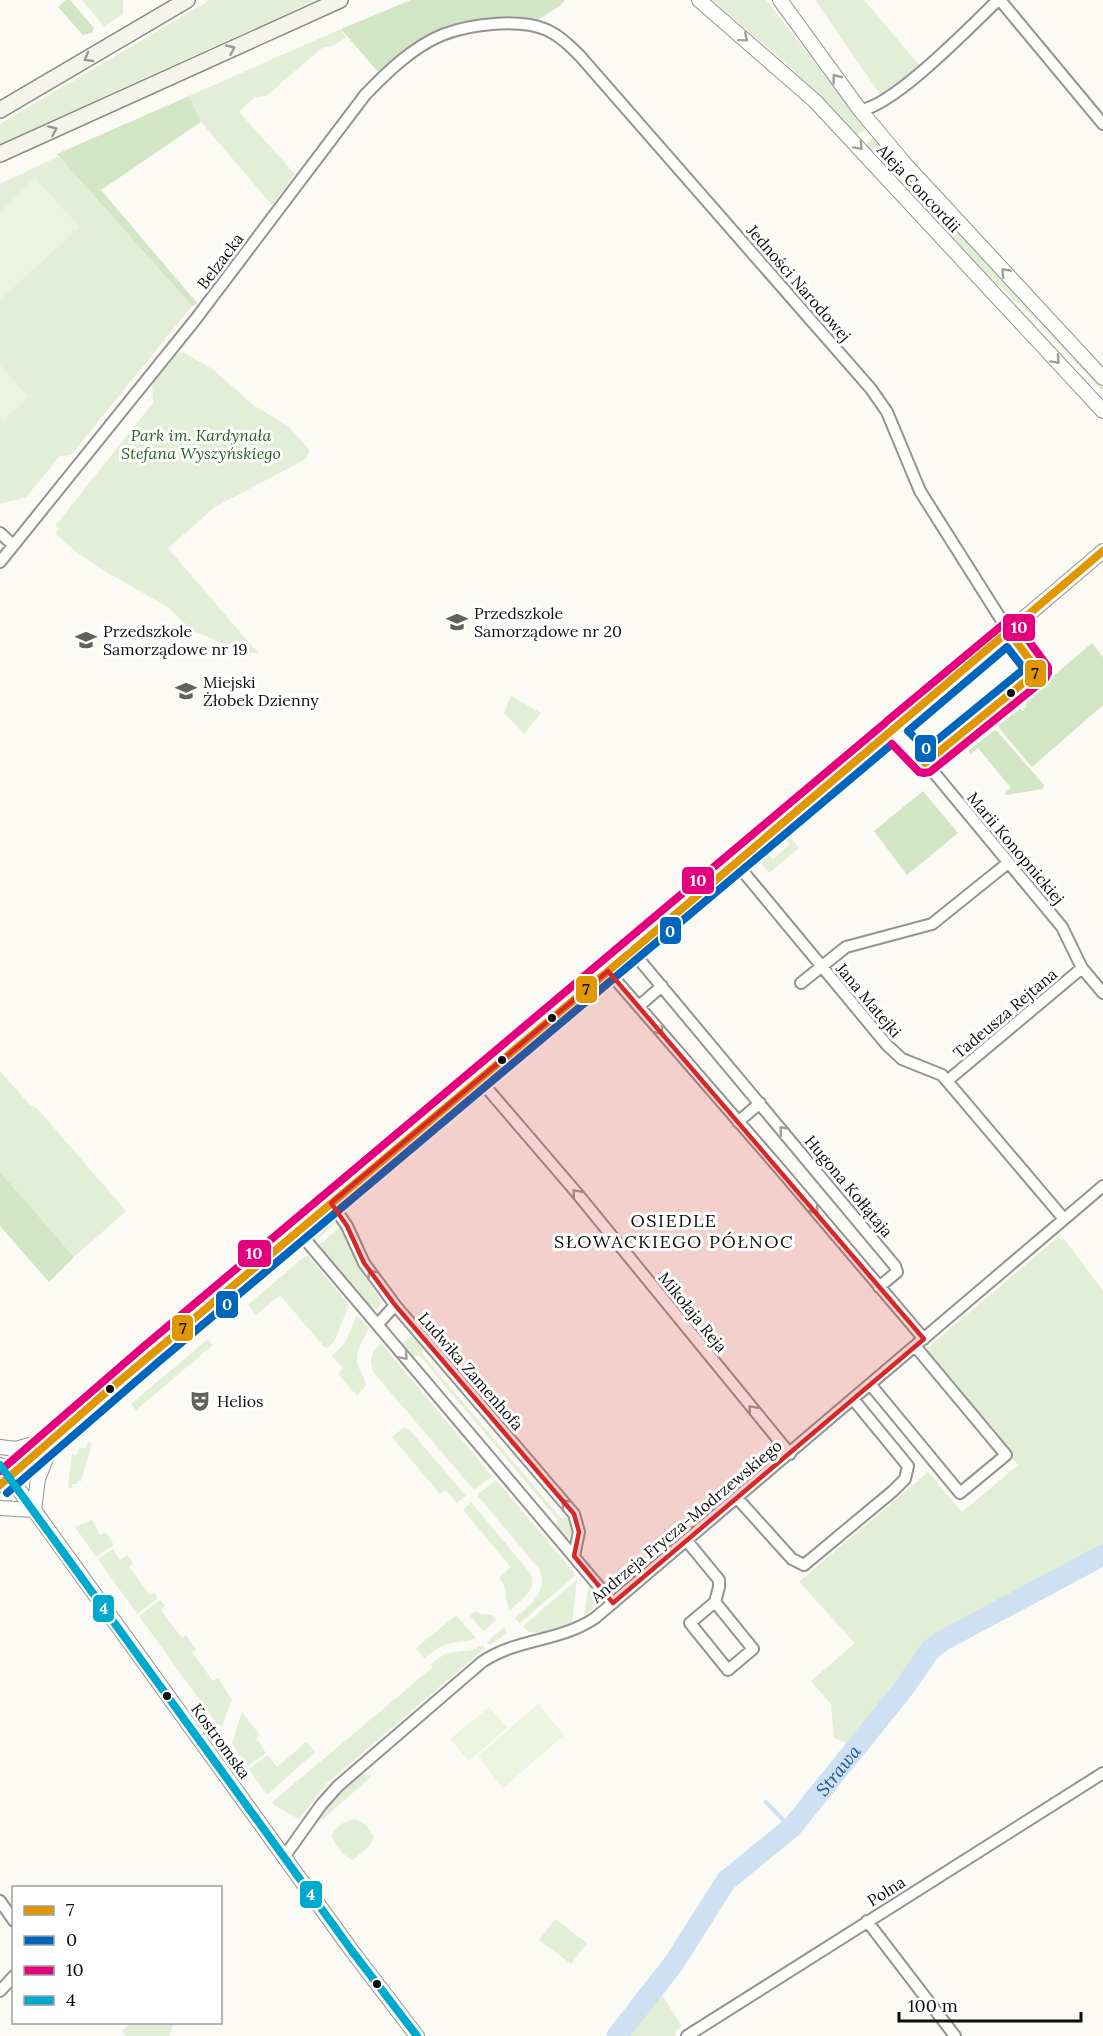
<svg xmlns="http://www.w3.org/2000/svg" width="1103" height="2036" font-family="Lora,serif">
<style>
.green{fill:#e2efd6}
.forest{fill:#d2e6c5}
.pitch{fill:#ecf3df}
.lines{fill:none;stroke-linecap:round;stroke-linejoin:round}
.stream{stroke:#cee1f2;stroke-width:4}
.river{stroke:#cee1f2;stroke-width:21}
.minor-casing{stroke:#959492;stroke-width:14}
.tertiary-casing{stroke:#959492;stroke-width:16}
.secondary-casing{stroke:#8b8b88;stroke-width:18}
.minor{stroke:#fefefd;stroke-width:10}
.tertiary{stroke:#fefefd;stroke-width:14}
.secondary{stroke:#f4f4eb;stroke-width:15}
.bus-1-casing{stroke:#fff;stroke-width:12}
.bus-2-casing{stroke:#fff;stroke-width:12}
.bus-3-casing{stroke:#fff;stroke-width:12}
.bus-4-casing{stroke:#fff;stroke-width:12}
.bus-1{stroke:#e09701;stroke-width:8}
.bus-2{stroke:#0065bd;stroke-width:8}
.bus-3{stroke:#e5007d;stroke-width:8}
.bus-4{stroke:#00a9ce;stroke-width:8}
.oneway{stroke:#9e9e9d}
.oneway2{stroke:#989893}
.marked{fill:#d62828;fill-opacity:0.2;stroke:#d62828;stroke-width:4.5;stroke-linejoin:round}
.bus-dot{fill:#0e0e0e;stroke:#fff;stroke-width:2}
.labels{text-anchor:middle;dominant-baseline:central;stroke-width:6;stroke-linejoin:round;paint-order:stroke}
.street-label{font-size:16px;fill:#0e0e0e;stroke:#fff}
.park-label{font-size:16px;font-style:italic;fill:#2a6124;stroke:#fff}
.poi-label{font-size:16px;fill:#0e0e0e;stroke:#fff;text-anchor:start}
.neighbourhood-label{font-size:18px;letter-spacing:1.5px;fill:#0e0e0e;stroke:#fff}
.water-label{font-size:18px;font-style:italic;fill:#225695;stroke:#fff}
.line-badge{stroke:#fff;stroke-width:2}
.badge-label{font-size:16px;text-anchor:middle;font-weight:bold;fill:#fff}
.pale-badge-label{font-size:16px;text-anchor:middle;font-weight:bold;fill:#111}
</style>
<rect width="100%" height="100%" fill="#fbfaf4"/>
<path class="green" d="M82 0H123V14L104 26Z
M210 0H316L0 144V124Z
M712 0H766L866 128 857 136 786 63Z
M815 0H864L921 67 882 97Z
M341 29 346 37 335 45 322 48 266 96 254 98 239 112 295 174 272 205 201 122 189 96Z
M873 137 894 163 1103 387V392L1035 319 975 263 866 145Z
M59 156 192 306 71 455 60 456 26 497 0 504V184Z
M182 352 214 370 253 405 289 427 310 450 306 459 215 507 168 548 258 653H245L189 629 168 607 103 570 74 550 56 534 58 528 55 526 153 403 152 382 175 355Z
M511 696 541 713 524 734 504 713Z
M917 732 920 733 934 748C922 750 918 747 910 739Z
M900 747 911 757V768L896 752Z
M790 837 799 848 769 873 760 862 769 855 773 859 790 844 787 840Z
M0 1071 30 1105 37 1108 126 1211 74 1257 0 1172Z
M329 1219 336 1223 315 1241 312 1235C313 1226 321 1220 329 1219Z
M340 1227 355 1261 380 1300 381 1304 377 1309 370 1306 318 1246Z
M1058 1237 1065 1240 1103 1291V1547L949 1633 929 1647 853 1745 834 1738 831 1704 811 1681 855 1643 799 1582 928 1472 962 1512 1018 1465 923 1352Z
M308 1256 349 1305 334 1342 326 1349 280 1295 256 1315 248 1305 304 1257Z
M357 1315 369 1328C363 1340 354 1353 358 1366 361 1373 365 1378 366 1385L357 1396 338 1374 343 1368 332 1356 345 1343Z
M414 1334 423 1345 422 1354 561 1518H569L574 1522V1537L564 1538C558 1532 555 1529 558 1520L420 1356 410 1355 401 1345Z
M208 1339 213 1345 136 1410 131 1404Z
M381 1343 492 1476 474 1490 374 1373C368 1361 371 1352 381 1343Z
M403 1428 409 1429 466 1496 457 1503 446 1490 440 1494 392 1437Z
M88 1442 92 1444 81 1481H77V1484H72V1488H68L72 1454 76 1455 80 1447 85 1449Z
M496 1480 576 1575 520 1623 515 1618C531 1604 549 1592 539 1569L477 1495Z
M471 1502 531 1574C536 1592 522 1599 510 1610 503 1597 510 1592 499 1578L511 1567 463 1510Z
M92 1520 100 1535 106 1532 114 1545 96 1557 75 1527Z
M113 1549 120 1560 127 1555 133 1563 129 1567 150 1595 154 1592 158 1598 137 1614 98 1559Z
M577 1580 572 1623 539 1633 529 1632 523 1626Z
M589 1586C601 1599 597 1606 584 1616Z
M160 1600 165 1606 161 1610 182 1638 186 1635 196 1649 192 1652 213 1681 218 1678 232 1699 222 1726 217 1724 139 1616Z
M475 1611 480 1614 492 1615 496 1620 484 1631 470 1616Z
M456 1615 476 1638C468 1642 460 1641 451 1643 441 1645 432 1652 424 1658L416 1648Z
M504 1627 507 1633 490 1645 487 1642Z
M482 1645 485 1648 326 1784 299 1819 274 1805 272 1802 433 1667 431 1664 446 1653 472 1650Z
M242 1712 260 1735 256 1738 266 1753 247 1767 232 1743Z
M306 1742 315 1752 267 1795 249 1769 268 1755 277 1767Z
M362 1773 372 1776 323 1819 315 1823 332 1800Z
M354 1819C364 1821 370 1828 374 1837L370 1845 353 1860C344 1857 333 1843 332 1834L341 1824Z
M555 1919 587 1943 571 1964 539 1940Z
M660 1992 682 2026 675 2032 676 2036H622Z
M132 2023V2022L174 2023 169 2036H126L122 2030Z"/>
<path class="forest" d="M66 0H70L94 28 92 33 83 35 58 7Z
M411 0H565L560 6 537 20 514 16 483 19 437 30 408 48 378 72 341 29Z
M189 96 201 122 101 190 197 303 192 306 57 154Z
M1092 643 1103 657V705L1032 767 999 728V725L1020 709 1022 711 1027 706 1026 703 1032 698 1030 696Z
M995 730 997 731 1044 785 1043 789 1006 795 1005 793 1011 788 978 748 970 755 969 750Z
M923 791 958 833 907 875 874 831Z
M0 1172 74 1257 49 1282 0 1226Z"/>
<path class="pitch" d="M35 178 80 227 0 300V211Z
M0 365 29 397 3 421 0 417Z
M538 1704 564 1735 503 1788 478 1756Z
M489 1707 507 1728 469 1761 450 1739Z"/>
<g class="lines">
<path class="stream" d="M766 1802 791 1828"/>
<path class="river" id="s1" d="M617 2036 674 1963 726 1881 792 1827 904 1688 930 1650 942 1641 1103 1555"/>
<defs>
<path id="minor" d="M1000 0 1103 124
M860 110C893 107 972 25 998 0
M0 533 13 545
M0 562 195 320 365 95C387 72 413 47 442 35 470 24 519 18 547 30 560 36 570 46 580 56L871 389 887 412 920 491 1009 632
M893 730 936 775 1062 927 1082 968 1103 993
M736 863 887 1045 902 1059 942 1075 1064 1219
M632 951 895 1266 897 1272 879 1287
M608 971 778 1167 924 1339
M801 983 846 947 932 924 1008 863
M639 1006 662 986
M479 1079 576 1192 790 1454
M947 1081 1082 968
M738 1122 760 1103
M331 1203 347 1226 364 1263 395 1305 574 1514 579 1532 574 1556
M298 1231 613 1603
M378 1324 395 1305
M870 1384 960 1493 1006 1455 915 1346
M737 1498 792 1559 804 1565 893 1491 905 1479 908 1466 853 1399
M687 1541 719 1580V1587L715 1602 753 1649 728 1670 690 1623 715 1602
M284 1857 321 1805 338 1786 482 1662C517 1638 560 1642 595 1618L1103 1186
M0 1901 14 1921
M867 1921 955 2036
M0 1991 14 1976
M687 2036 1103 1773"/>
<path id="tertiary" d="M699 0 815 101 1103 411
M780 0 860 110 905 164 1103 378
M0 1447 15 1449 49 1440
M0 1465 34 1510 352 1951 417 2036
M0 1485 103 1395 632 951 1103 551
M0 1508 34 1510
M34 1510 38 1479 52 1443"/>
<path id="secondary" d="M0 110 187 0
M0 154 340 0"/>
</defs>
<use href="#minor" class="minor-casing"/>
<use href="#tertiary" class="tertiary-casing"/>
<use href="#secondary" class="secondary-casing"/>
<use href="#minor" class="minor"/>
<use href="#tertiary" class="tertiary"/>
<use href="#secondary" class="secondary"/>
<defs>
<path id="bus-1" d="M925 763 1038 671 1009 632
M0 1485 103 1395 632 951 1103 551"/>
<path id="bus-2" d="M1007 647 1024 669 926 749 908 731Z
M7 1493 156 1364 892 744"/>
<path id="bus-3" d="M887 721 1006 622H1012L1017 625 1048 667V673L1045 679 930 772 924 773 919 772 892 744
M0 1471 142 1348 885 723"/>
<path id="bus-4" d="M0 1465 352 1951 417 2036"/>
</defs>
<use href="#bus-1" class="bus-1-casing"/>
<use href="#bus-2" class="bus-2-casing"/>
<use href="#bus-3" class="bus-3-casing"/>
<use href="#bus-4" class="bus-4-casing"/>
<use href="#bus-1" class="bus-1"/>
<use href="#bus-2" class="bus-2"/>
<use href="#bus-3" class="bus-3"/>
<use href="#bus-4" class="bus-4"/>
</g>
<defs><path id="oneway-chevron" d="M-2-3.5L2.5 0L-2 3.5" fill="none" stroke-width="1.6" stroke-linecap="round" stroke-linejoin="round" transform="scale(1.5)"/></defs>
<g class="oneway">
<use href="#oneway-chevron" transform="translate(744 38) rotate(40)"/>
<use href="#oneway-chevron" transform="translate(836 78) rotate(-127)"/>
<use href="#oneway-chevron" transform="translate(859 146) rotate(47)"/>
<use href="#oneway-chevron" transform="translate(1005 272) rotate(-133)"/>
<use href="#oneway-chevron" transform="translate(1056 360) rotate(47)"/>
<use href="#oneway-chevron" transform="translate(660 1031) rotate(49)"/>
<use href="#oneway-chevron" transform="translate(783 1130) rotate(-130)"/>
<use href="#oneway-chevron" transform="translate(576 1193) rotate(-130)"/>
<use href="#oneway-chevron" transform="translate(815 1210) rotate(50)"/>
<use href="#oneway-chevron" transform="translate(371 1273) rotate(-126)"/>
<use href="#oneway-chevron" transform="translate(404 1356) rotate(49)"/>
<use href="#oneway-chevron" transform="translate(752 1409) rotate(-130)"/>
<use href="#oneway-chevron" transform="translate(565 1503) rotate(-131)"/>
</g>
<g class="oneway2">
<use href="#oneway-chevron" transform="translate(231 49) rotate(-24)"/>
<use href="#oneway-chevron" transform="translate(88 58) rotate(150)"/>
<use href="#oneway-chevron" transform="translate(53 130) rotate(-24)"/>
</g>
<path class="marked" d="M608 971 924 1339 613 1603 574 1556 579 1532 574 1514 395 1305 364 1263 347 1226 331 1203Z"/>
<defs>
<symbol id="school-bare" viewBox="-9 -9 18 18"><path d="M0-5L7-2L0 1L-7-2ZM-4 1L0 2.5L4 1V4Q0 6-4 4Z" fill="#61615e" stroke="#fff" stroke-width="2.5" paint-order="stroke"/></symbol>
<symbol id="theatre-bare" viewBox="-9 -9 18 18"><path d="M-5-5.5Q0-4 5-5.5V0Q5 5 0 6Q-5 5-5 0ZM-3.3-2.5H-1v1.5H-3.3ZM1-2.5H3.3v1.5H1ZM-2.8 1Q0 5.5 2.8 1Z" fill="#61615e" stroke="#fff" stroke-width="2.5" paint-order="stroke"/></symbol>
</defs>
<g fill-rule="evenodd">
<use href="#school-bare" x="442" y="607" width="30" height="30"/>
<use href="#school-bare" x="71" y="625" width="30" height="30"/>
<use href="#school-bare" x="171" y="676" width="30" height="30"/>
<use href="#theatre-bare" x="185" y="1386" width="30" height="30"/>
</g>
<g class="bus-dot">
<circle cx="1011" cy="693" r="5"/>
<circle cx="552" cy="1018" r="5"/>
<circle cx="502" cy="1060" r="5"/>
<circle cx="110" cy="1389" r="5"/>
<circle cx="167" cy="1696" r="5"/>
<circle cx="377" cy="1984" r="5"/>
</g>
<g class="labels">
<g class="street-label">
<text transform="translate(919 188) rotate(47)">Aleja Concordii</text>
<text transform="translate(220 261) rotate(-53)">Belzacka</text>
<text transform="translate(799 283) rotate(49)">Jedności Narodowej</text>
<text transform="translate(1016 848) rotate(50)">Marii Konopnickiej</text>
<text transform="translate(869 1000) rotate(50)">Jana Matejki</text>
<text transform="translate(1005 1013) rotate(-40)">Tadeusza Rejtana</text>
<text transform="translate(849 1186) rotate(50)">Hugona Kołłątaja</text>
<text transform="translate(693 1312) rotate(51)">Mikołaja Reja</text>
<text transform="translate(471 1371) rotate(49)">Ludwika Zamenhofa</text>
<text transform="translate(686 1521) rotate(-40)">Andrzeja Frycza-Modrzewskiego</text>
<text transform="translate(221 1741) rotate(54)">Kostromska</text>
<text transform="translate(886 1891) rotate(-32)">Polna</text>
</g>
<g class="park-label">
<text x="201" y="435">Park im. Kardynała<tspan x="201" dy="18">Stefana Wyszyńskiego</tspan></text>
</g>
<g class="poi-label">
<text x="474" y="613">Przedszkole<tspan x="474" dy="18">Samorządowe nr 20</tspan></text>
<text x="103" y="631">Przedszkole<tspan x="103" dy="18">Samorządowe nr 19</tspan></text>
<text x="203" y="682">Miejski<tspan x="203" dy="18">Żłobek Dzienny</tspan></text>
<text x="217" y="1401">Helios</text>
</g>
<g class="neighbourhood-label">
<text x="674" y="1220">OSIEDLE<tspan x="674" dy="21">SŁOWACKIEGO PÓŁNOC</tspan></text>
</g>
<g class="water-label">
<text stroke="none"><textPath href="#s1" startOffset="348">Strawa</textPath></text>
</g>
</g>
<g class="line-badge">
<rect x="1002" y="613" width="34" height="29" rx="6" fill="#e5007d"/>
<rect x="1024" y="659" width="23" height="29" rx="6" fill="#e09701"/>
<rect x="914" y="734" width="23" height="29" rx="6" fill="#0065bd"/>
<rect x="681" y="866" width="34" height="29" rx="6" fill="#e5007d"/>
<rect x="659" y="916" width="23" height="29" rx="6" fill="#0065bd"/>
<rect x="575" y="975" width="23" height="29" rx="6" fill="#e09701"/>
<rect x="237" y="1239" width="35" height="29" rx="6" fill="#e5007d"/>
<rect x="215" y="1290" width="24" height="29" rx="6" fill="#0065bd"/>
<rect x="171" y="1314" width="23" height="28" rx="6" fill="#e09701"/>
<rect x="92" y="1594" width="23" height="29" rx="6" fill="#00a9ce"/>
<rect x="299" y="1880" width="24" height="29" rx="6" fill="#00a9ce"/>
</g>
<g class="badge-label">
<text x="1019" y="633">10</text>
<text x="926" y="754">0</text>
<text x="698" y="886">10</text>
<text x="670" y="937">0</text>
<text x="254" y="1259">10</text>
<text x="227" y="1310">0</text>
<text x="104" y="1614">4</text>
<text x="311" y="1900">4</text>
</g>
<g class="pale-badge-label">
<text x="1035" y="679">7</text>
<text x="586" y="995">7</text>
<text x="183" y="1334">7</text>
</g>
<rect x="12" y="1886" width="210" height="138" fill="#ffffff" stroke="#9f9f9f" stroke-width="1.5"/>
<rect x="24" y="1906" width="30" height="9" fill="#e09701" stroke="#9f9f9f" stroke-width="1.5"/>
<text x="66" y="1916" font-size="18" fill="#0e0e0e">7</text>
<rect x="24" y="1936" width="30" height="9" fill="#0065bd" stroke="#9f9f9f" stroke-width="1.5"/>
<text x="66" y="1946" font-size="18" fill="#0e0e0e">0</text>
<rect x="24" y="1966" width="30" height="9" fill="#e5007d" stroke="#9f9f9f" stroke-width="1.5"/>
<text x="66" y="1976" font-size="18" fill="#0e0e0e">10</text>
<rect x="24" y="1996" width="30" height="9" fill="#00a9ce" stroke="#9f9f9f" stroke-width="1.5"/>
<text x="66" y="2006" font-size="18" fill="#0e0e0e">4</text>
<path d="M899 2012v9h182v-9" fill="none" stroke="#0e0e0e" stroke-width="3"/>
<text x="908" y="2012" font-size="18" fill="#0e0e0e" stroke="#ffffff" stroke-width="4.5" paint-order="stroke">100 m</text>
</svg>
